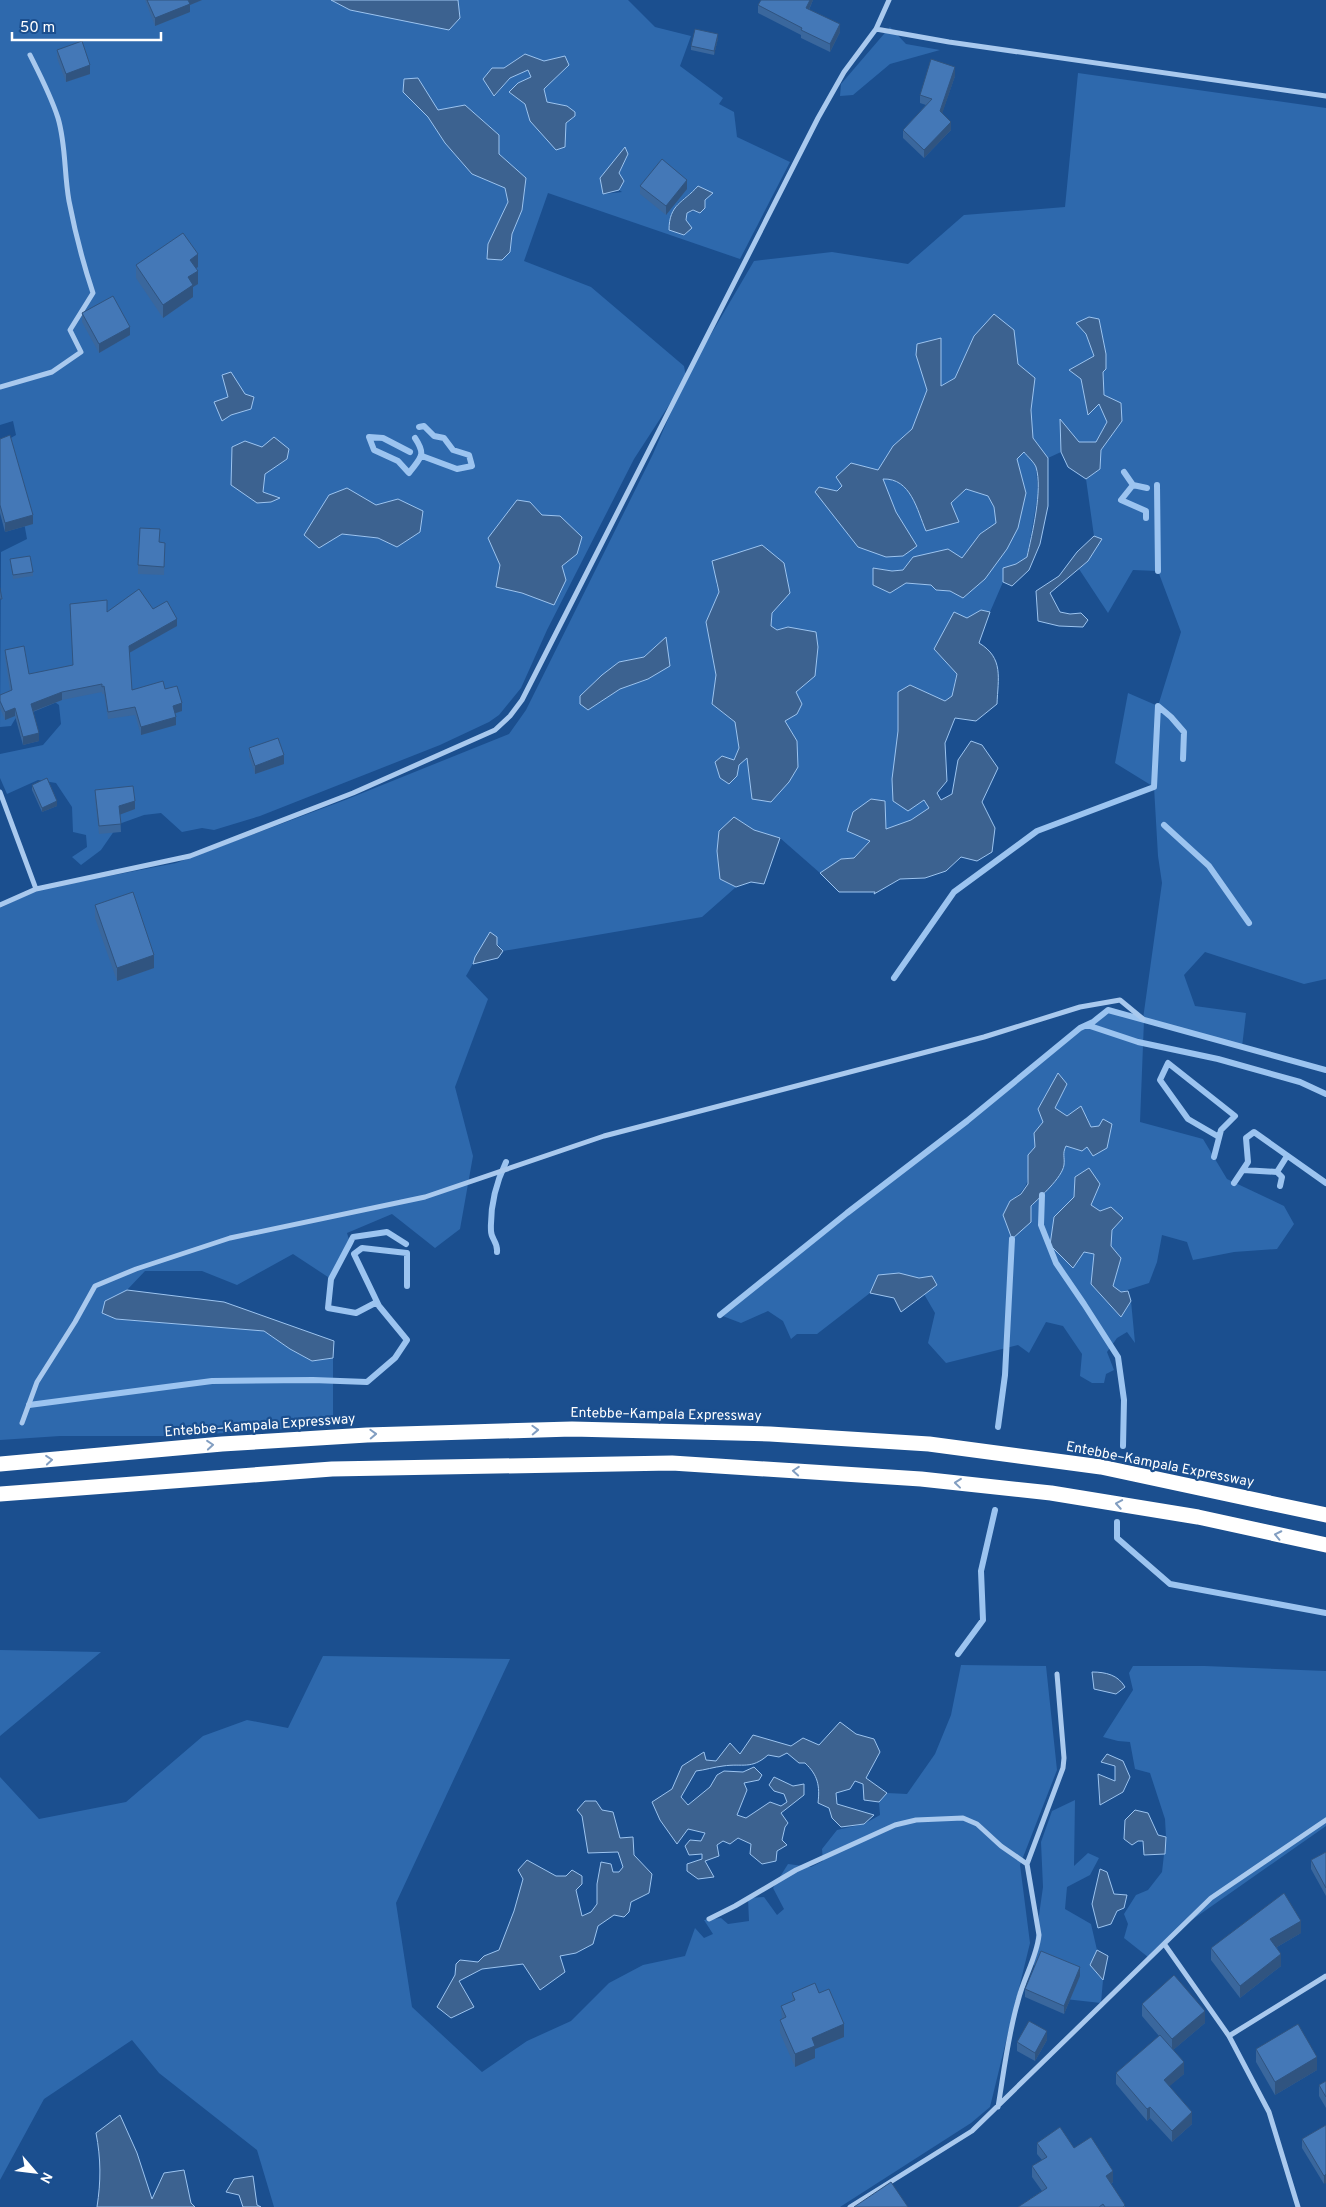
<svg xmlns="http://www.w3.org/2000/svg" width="1326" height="2207" font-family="Overpass,sans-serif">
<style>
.green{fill:#2e69ad;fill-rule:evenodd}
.water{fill:#3c6290;stroke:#9cc4f0}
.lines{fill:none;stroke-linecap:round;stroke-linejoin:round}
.stream{stroke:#9cc4f0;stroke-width:6}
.minor{stroke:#a9c9ee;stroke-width:5}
.motorway{stroke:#fff;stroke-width:15}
.wall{fill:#3a679d}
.shaded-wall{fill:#305480}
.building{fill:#4478b7;stroke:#305480}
.oneway{stroke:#829ec1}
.labels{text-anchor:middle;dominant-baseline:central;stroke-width:4.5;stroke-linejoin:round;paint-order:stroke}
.street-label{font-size:14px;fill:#fff;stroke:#1b4f8f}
</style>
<rect width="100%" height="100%" fill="#1b4f8f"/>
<path class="green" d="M0 0H331L350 10 460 18 458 0H628L655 27 691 36 680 66 723 98 719 104 734 112 737 137 790 162 740 259 548 193 524 261 591 287 684 366 686 377 754 261 832 252 908 264 964 215 1065 207 1078 73 1326 108V979L1304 984 1205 952 1184 975 1195 1006 1246 1013 1242 1047 1144 1020 1140 1122 1203 1139 1227 1179 1284 1206 1294 1224 1277 1249 1234 1252 1193 1260 1187 1242 1162 1235 1157 1262 1149 1283 1121 1292 1113 1286 1121 1258 1111 1246 1112 1230 1122 1218 1100 1211 1090 1205 1089 1168 1075 1177 1074 1197 1054 1217 1084 1252 1094 1254 1091 1284 1121 1317 1131 1301 1135 1343 1127 1332 1117 1338 1107 1352 1114 1370 1106 1374 1104 1383H1092L1080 1376 1082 1354 1063 1326 1046 1322 1029 1353 1018 1345 946 1363 928 1343 935 1313 924 1294 937 1285 932 1276 919 1278 899 1273 878 1275 870 1293 817 1334H797L791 1339 783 1321 768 1311 741 1323 720 1315 847 1213 967 1121 1080 1028 1093 1022 1108 1010 1143 1019 1162 883 1158 856 1154 787 1115 763 1128 693 1158 706 1181 632 1158 571 1133 570 1108 613 1079 569 1088 561 1101 539 1094 536 1086 479 1100 469 1101 450 1122 421 1104 395 1103 372 1106 354 1077 324 1086 334 1094 357 1081 379 1088 415 1099 403 1107 422 1096 442H1079L1060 420 1061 452 1048 458 1033 438 1031 410 1035 378 1018 364 1014 330 974 336 955 378 940 386V338L917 344 927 390 912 429 893 446 878 470 842 486 836 491 819 487 858 547 896 512 882 479C911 478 917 509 926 531L951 503 966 489 988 496 994 507 996 523 980 534 962 558 913 557 903 570 892 571 874 568 890 593 906 583 931 585 936 590 950 591 963 598 1026 493 1017 459 1024 452 1036 466 1038 494 1027 557 1016 564 1003 568V582L990 612 981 610 967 618 952 696 945 701 910 685 898 692V731L924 800 930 808 911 820 871 840 854 858 841 859 820 873 780 838 754 830 734 817 720 879 736 887 702 917 503 951 497 943V937L490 932C480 947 475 961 466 976L488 999 455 1087 473 1156 460 1229 435 1248 392 1214 347 1233 350 1243 331 1279 293 1254 237 1285 202 1271H145L127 1290 105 1301 116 1319 264 1331 290 1349 312 1361 333 1358V1426L178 1436H60L0 1440V908L37 890 176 863 345 800 509 734 526 710 653 454 684 382 634 459 547 630 521 688 499 715 489 722 440 745 260 816 214 830 202 828 182 832 161 813 144 815 119 824 101 850 81 865 72 857 87 847 86 835 73 832 72 807 56 783 38 780 7 794 0 778V754L43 745 61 724 59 705 34 687 11 726 0 727 1 552 27 539 9 439 16 435 13 421 0 425ZM524 54 544 61 569 65 544 89 547 102 567 106 575 116 566 123 530 121 525 104 509 92 518 83 531 77 528 70 510 78 495 96 492 68H504ZM418 78 438 111 465 105 499 135V154L526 178 522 210 512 234 510 252 502 260 487 258 488 244 508 202 505 188 472 174 445 143 428 117 403 92ZM628 154 619 173 624 181 619 190 622 192 604 194 600 178ZM698 187 712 193 705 200V208L687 213 686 220 678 203ZM245 394 254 398 251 409 231 415 214 403 228 397ZM245 441 287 459 264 474 263 492 279 497 231 485ZM398 500 397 547 378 538 342 534 376 506ZM530 502 542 515 560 516 569 526 577 554 522 593 497 587 500 565ZM716 583 772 613 771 626 777 630 788 627 797 714 785 721 797 741 747 757 720 778 715 762 722 756 734 760 739 748 735 722 712 704 716 675 706 622 719 592ZM665 638 648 679 620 689 588 710 619 662 644 657ZM1058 1073 1067 1084 1054 1108 1067 1116 1087 1117 1091 1127 1099 1126 1082 1151 1066 1146C1061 1156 1066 1161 1063 1169 1055 1184 1042 1195 1031 1206L1010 1201C1032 1186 1028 1179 1028 1155L1035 1147 1034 1133 1043 1122 1038 1109Z
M890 27 906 44 940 50 890 64 853 95 840 96 841 84Z
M0 1650 101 1652 0 1736Z
M323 1656 510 1659 396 1903 412 2007 482 2072 527 2041 571 2021 609 1983 643 1965 685 1956 695 1928 704 1938 713 1934 704 1920 721 1918 728 1924 749 1921 748 1898 764 1897 777 1915 784 1909 773 1888 788 1864 811 1867 823 1861 822 1849 837 1830 864 1824 880 1815 879 1802 887 1793 907 1794 935 1754 951 1715 961 1665 1046 1666 1057 1770 1020 1865 1030 1943 990 2107 971 2123 840 2207H274L257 2150 159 2073 132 2040 44 2099 0 2180V1777L39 1819 126 1802 203 1736 247 1720 288 1728Z
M1133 1666H1205L1326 1671V1826L1179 1929 1148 1957 1124 1938 1128 1924 1124 1914 1136 1895 1148 1890 1162 1872 1166 1837 1165 1819 1150 1773 1135 1769 1130 1742 1118 1741 1103 1737 1133 1690 1129 1673Z
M1075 1800 1074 1866 1088 1853 1099 1858 1090 1875 1067 1887 1065 1909 1091 1924 1097 1950 1090 1965 1103 1980 1101 2003 1065 1999 1054 1977 1032 1964 1043 1887 1041 1842 1052 1811Z"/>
<path class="water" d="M331 0H458L460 18 449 30 350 10Z
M525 54 544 61 565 56 569 65 544 89 547 102 567 106 575 112V116L566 123 565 147 556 150 530 121 525 104 509 92 518 83 531 77 528 70 510 78 494 96 483 79 492 68H504Z
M418 78 438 110 465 105 499 135V154L526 178 522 210 512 234 510 252 502 260 487 259 488 244 508 202 505 188 472 174 445 143 428 117 403 92 404 79Z
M625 147 628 154 619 173 624 181 619 190 603 194 600 178Z
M698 186 713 193 705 200V208L700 213 693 210 687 213 686 220 692 228 684 235 669 230C669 204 683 203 698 186Z
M994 314 1014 330 1018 364 1035 378 1031 410 1033 438 1048 458V506L1040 544 1029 570 1012 586 1003 582V568L1016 564 1027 557C1032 534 1043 490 1036 467 1034 462 1027 456 1024 452L1017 459 1026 493 1018 528 1007 549 985 579 963 598 950 591 936 590 931 585 906 583 890 593 873 585V568L892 571 903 570 913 557 948 549 962 558 980 534 996 523 994 507 988 496 966 489 951 503 959 522 926 531C917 510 911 478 883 479L896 512 917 546 903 556 886 557 858 547 815 492 819 487 837 491 842 486 836 477 851 463 878 470 893 446 912 429 927 390 916 355 917 344 941 338V386L955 378 974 336Z
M1089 317 1099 319 1106 354V369L1103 372 1104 395 1121 403 1122 421 1101 450 1100 469 1086 479 1068 467 1061 452 1060 419 1079 442H1096L1107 422 1099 404 1088 415 1081 379 1069 370 1094 356 1086 334 1076 323Z
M231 372 245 394 254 397 251 409 231 415 222 421 214 402 228 397 222 375Z
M274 437 289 449 287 459 265 474 263 492 280 498 271 502 257 503 231 485 232 447 245 441 262 447Z
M347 488 376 505 398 499 423 511 420 532 397 547 378 538 342 534 319 548 304 535 329 495Z
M517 500 530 502 542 515 560 516 582 537 577 554 562 566 566 580 554 605 522 593 496 587 500 565 488 538Z
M1094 536 1102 539 1088 561 1050 593 1060 612 1070 614 1081 613 1088 620 1083 627 1059 626 1038 621 1036 591 1059 576 1077 552Z
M762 545 784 563 790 593 772 613 771 626 777 630 788 627 816 632 818 647 815 676 796 692 802 704 797 714 785 721 797 741 798 767 789 782 771 802 752 799 747 758 739 765 737 776 729 784 720 778 715 762 722 756 734 760 739 748 735 722 712 704 716 675 706 622 719 592 712 561Z
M981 610 990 612 979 643C1004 658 998 678 997 704L976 721 955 718 945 743 947 781 937 793 941 800 952 794 958 760 971 741 982 745 998 768 982 802 995 828 992 852 977 861 961 857 946 871 925 878 900 879 874 894 875 892H839L820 873 841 859 854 858 870 841 847 831 853 812 871 799 885 801 886 829 911 820 929 808 924 800 908 811 893 801 892 779 898 731V692L910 685 945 701 952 696 957 674 934 649 954 612 967 618Z
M666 637 670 666 648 679 620 689 588 710 580 704V696L602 675 619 662 644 657Z
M734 817 754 830 780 838 764 884 751 882 736 887 720 879 717 851 719 831Z
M490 932 497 937V945L503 951 498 958 473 964 475 957Z
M1058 1073 1067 1084 1055 1108 1067 1116 1081 1106 1091 1127 1099 1126 1103 1119 1112 1124 1107 1148 1093 1156 1087 1147 1082 1151 1066 1146C1062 1154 1065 1157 1064 1165 1062 1178 1040 1197 1031 1206V1222L1012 1239 1003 1215 1010 1201 1021 1194 1028 1184V1155L1035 1147 1034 1133 1043 1122 1038 1109Z
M1089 1168 1100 1184 1091 1205 1100 1211 1111 1207 1123 1218 1112 1230 1111 1246 1121 1258 1113 1286 1121 1292 1128 1291 1131 1301 1121 1317 1091 1284 1094 1254 1084 1252 1073 1268 1050 1245 1054 1217 1074 1197 1075 1177Z
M899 1273 919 1278 932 1276 937 1285 901 1312 894 1298 870 1293 878 1275Z
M127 1290 224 1302 334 1341 333 1358 312 1361 290 1349 264 1331 116 1319 102 1313 105 1301Z
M1092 1672C1106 1672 1118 1675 1125 1687L1116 1694 1094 1689Z
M840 1722 856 1734 874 1739 880 1752 866 1778 887 1793 879 1802 864 1800 863 1784 855 1781 850 1789 836 1793 837 1804 874 1815 864 1824 841 1827 832 1818 829 1808 818 1803C820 1786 818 1775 805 1763H799L787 1753 779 1757 768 1755C751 1770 743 1763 723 1766 714 1767 705 1770 696 1771L681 1797 688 1805 710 1787 717 1775 724 1771 743 1772 754 1767 762 1775 759 1780 744 1783 747 1790 737 1815 746 1818 770 1802 781 1806 787 1802 784 1794 774 1791 769 1785 774 1777 793 1786 804 1784V1795L781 1813 788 1823 785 1827 782 1840 787 1845 777 1851 776 1861 762 1864 750 1854 751 1844 738 1838 730 1844 723 1841 717 1845 719 1856 705 1861 714 1877 698 1879 687 1871V1864L702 1859V1854L689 1855 685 1846 690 1840 701 1841 705 1833 688 1829 677 1844 660 1820 652 1802 672 1789 682 1766 704 1752 706 1760 716 1761 730 1743 740 1754 753 1735 791 1746 803 1738 819 1745Z
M1107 1754 1123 1761 1130 1777 1123 1792 1100 1805 1098 1774 1115 1781V1766L1101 1762Z
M585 1801H596L602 1810 613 1812 620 1838 633 1837 634 1855 652 1874 649 1893 631 1902 629 1912 624 1917 614 1915 598 1926 593 1944 576 1953 560 1956 565 1972 540 1990 523 1964 482 1969 459 1981 474 2007 451 2018 437 2007 455 1975 456 1964 460 1960 478 1962 484 1956 499 1950 514 1911 523 1879 518 1870 527 1860 556 1876H566L572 1870 582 1876V1884L576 1890 582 1916 591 1912 597 1904V1884L601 1862 611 1864 613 1872H619L623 1867 618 1852 588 1853 582 1816 577 1810Z
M1135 1810 1148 1813 1158 1835 1166 1837 1165 1854 1144 1855 1143 1841H1138L1132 1845 1124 1839 1125 1820Z
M1100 1869 1107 1872 1114 1894 1127 1895 1124 1908 1117 1911 1111 1924 1098 1928 1092 1904Z
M1097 1950 1108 1956 1103 1980 1090 1965Z
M120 2115 137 2153 152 2199 164 2173 184 2170 191 2203 195 2207H97C101 2181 101 2159 96 2133Z
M253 2176 257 2205 261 2207H243L239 2195 226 2192 234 2179Z"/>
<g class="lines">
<path class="stream" d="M419 427 424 426 434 436 444 438 453 450 469 455 472 466 457 469 422 456
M410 452 383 438 369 437 374 450 398 461 409 473C420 458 427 456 415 438
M1124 472 1133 485
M1157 485 1158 571
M1146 518V511L1121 500 1133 485 1147 488
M1164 825 1209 866 1249 923
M894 978 954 892 1037 831 1154 787 1158 706 1171 717 1184 732 1183 759
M1087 1025 1138 1042 1218 1059 1300 1082 1326 1094
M1214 1157 1221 1130 1235 1116 1168 1063 1160 1080 1188 1119 1219 1137
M1243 1170 1277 1172
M1234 1183 1248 1162 1246 1138 1254 1132 1326 1183
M1280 1186 1282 1177 1277 1172 1287 1156
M1042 1195 1041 1225 1056 1263 1084 1304 1118 1357 1124 1400 1123 1446
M497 1252C498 1242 491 1239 491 1231 490 1207 496 1183 506 1162
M377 1302 356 1313 328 1308 331 1279 350 1243 353 1237 387 1232 406 1244
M720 1315 847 1213 967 1121 1080 1028 1093 1022 1108 1010 1326 1070
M29 1405 212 1381 313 1380 367 1382 395 1358 407 1340 379 1306 354 1254 362 1248 407 1253V1286
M998 1427 1005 1375 1012 1239
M1117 1522V1538L1170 1584 1326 1613
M958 1654 983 1620 981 1571 995 1510"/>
<path class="minor" d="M876 29 889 0
M0 387 52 372 81 352 70 330 93 293C83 263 75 232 69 201 64 173 66 145 58 118 51 96 40 75 30 55
M0 792 36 889
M0 905 36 889 190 856 353 793 495 730 510 716 522 700 818 118 844 72 876 29 949 42 1326 96
M22 1423 37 1382 75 1322 95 1286 136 1269 230 1238 425 1197 604 1136 984 1037 1080 1007 1120 1000 1143 1019
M709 1919 735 1906 796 1870 895 1825 916 1820 963 1818 977 1824 1001 1846 1027 1864
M1165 1945 1229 2036 1269 2112 1298 2207
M1229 2036 1326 1976
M998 2107C1004 2071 1008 2035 1018 2001 1023 1979 1037 1957 1039 1935L1027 1864 1063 1768 1064 1758 1057 1674
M850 2207 972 2131 1211 1898 1326 1820"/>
<path class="motorway" d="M0 1464 222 1444 367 1435 572 1429 770 1434 929 1444 1101 1467 1326 1515
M0 1494 332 1469 672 1463 921 1479 1051 1493 1198 1517 1326 1545"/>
</g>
<path class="wall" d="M145 0H202L190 5V12L155 26Z
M813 0 809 10 840 32 830 52 801 38V35L758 13V5Z
M718 38 714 55 691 50V46Z
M57 50 90 74 66 82 57 58Z
M955 76 942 113 951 130 924 158 903 138V130L926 105 920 103V95Z
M640 186 687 189 666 215 640 194Z
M136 265 198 267 196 268 198 284 193 287V297L163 318 136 278Z
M82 313 130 335 99 353 82 322Z
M0 439 33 524 5 532 0 513Z
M160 542 165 551 164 575 138 574V565Z
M10 559 33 572V576L13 579Z
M70 604 107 612 153 609 177 626 129 653 132 690 165 689 182 711 175 713 176 725 141 735 135 715 108 719 104 694H102V692L62 700 33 712 39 741 23 745 15 716 5 720 0 708V695L10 691 5 657V650L29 674 73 665Z
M249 748 284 764 255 774 249 756Z
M32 785 57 806 42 812 32 790Z
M95 790 135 809 120 814 121 832 99 834 95 799Z
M95 905 154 968 117 981 95 918Z
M1326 1852V1896L1311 1869V1860Z
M1301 1933 1277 1947 1281 1966 1240 1998 1211 1960V1948Z
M1080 1976 1064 2014 1025 1997V1989Z
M792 1993H819L844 2037 815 2049V2058L795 2067 780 2033V2020H782L781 2006 792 2002Z
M1142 2004 1205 2023 1173 2050 1184 2074 1169 2086 1192 2124 1172 2142 1150 2118 1147 2121 1116 2084V2073L1159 2036 1142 2016Z
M1047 2040 1035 2061 1017 2051V2042Z
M1256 2049 1317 2070 1275 2095 1256 2062Z
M1326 2081V2108L1319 2096V2085Z
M1326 2125 1324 2184 1302 2148V2139Z
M1037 2143 1074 2148 1113 2182 1111 2184 1125 2207H1018L1042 2191 1032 2177V2166L1042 2160 1037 2154Z"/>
<path class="shaded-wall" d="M188 0H202L190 5V12L155 26V18Z
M810 0H813L806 16V8Z
M840 24V32L830 52V44Z
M718 34V38L714 55V51Z
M90 65V74L66 82V74Z
M955 67V76L940 120V111Z
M951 122V130L924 158V150Z
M687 180V189L666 215V206Z
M198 254V267L190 272V260Z
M198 271V284L193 287V297L163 318V305L188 277Z
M130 327V335L99 353V344Z
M33 515V524L5 532V523Z
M177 619V626L129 653V646Z
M62 692V700L31 712V704Z
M182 703V711L173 714V706Z
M15 708V716L5 720V712Z
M176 717V725L141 735V727Z
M39 733V741L23 745V737Z
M284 755V764L255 774V766Z
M57 801V806L42 812V808Z
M135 801V809L119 815V806Z
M154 955V968L117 981V968Z
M1301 1921V1933L1270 1951V1939Z
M1281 1954V1966L1240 1998V1986Z
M1080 1967V1976L1064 2014V2006Z
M1205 2011V2023L1172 2051V2039Z
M844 2024V2037L815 2049V2058L795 2067V2054L812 2038Z
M1047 2031V2040L1035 2061V2053Z
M1317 2057V2070L1275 2095V2082Z
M1184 2062V2074L1164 2091V2080Z
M1150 2107V2118L1147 2121V2109Z
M1192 2112V2124L1172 2142V2131Z
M1113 2171V2182L1106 2187V2176Z
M1326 2174V2183L1324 2184V2176Z"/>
<path class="building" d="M147 0H188L190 4 155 18Z
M761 0H810L806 8 840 24 830 44 801 30 802 28 758 5Z
M695 29 718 34 714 51 691 46Z
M82 41 90 65 66 74 57 50Z
M931 59 955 67 940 111 951 122 924 150 903 130 932 99 920 95Z
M662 159 687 180 666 206 640 186Z
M183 233 198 254 190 260 198 271 188 277 193 285 163 305 136 265Z
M113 296 130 327 99 344 82 313Z
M10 435 33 515 5 523 0 505V439Z
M140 528 160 529 159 542 165 543 164 567 138 565Z
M30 556 33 572 13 575 10 559Z
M0 588 2 599H0Z
M139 589 153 609 167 601 177 619 129 646 132 690 163 681 165 689 177 686 182 703 173 706 176 717 141 727 135 707 108 712 104 686 102 687V684L62 692 31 704 39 733 23 737 15 708 5 712 0 701V695L12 690 5 650 24 646 29 674 73 665 70 604 107 600V612Z
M278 738 284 755 255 766 249 748Z
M47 778 57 801 42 808 32 785Z
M133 786 135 801 119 806 121 824 99 826 95 790Z
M133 892 154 955 117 968 95 905Z
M1326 1852V1888L1311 1860Z
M1284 1893 1301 1921 1270 1939 1281 1954 1240 1986 1211 1948Z
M1041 1951 1080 1967 1064 2006 1025 1989Z
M1174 1975 1205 2011 1172 2039 1142 2004Z
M815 1983 819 1993 829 1989 844 2024 812 2038 815 2046 795 2054 780 2020 786 2017 781 2006 795 2000 792 1993Z
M1029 2021 1047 2031 1035 2053 1017 2042Z
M1298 2024 1317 2057 1275 2082 1256 2049Z
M1160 2035 1184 2062 1164 2080 1192 2112 1172 2131 1150 2107 1147 2109 1116 2073Z
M1326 2081V2097L1319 2085Z
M1326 2125V2174L1324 2176 1302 2139Z
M1060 2127 1074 2148 1091 2137 1113 2171 1106 2176 1125 2205 1123 2207H1105L1103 2204 1099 2207H1018L1047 2188 1032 2166 1047 2157 1037 2143Z
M891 2182 908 2207H854Z"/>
<defs><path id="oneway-chevron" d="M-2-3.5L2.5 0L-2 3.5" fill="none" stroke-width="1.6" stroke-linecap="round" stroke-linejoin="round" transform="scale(1.25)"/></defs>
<g class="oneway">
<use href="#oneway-chevron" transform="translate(535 1430) rotate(-2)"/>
<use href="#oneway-chevron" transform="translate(373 1434) rotate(-2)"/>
<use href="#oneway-chevron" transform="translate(210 1445) rotate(-5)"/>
<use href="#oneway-chevron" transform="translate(49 1460) rotate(-5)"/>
<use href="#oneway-chevron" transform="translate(796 1471) rotate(-176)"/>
<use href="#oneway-chevron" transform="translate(958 1483) rotate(-174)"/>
<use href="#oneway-chevron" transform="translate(1119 1504) rotate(-170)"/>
<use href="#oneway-chevron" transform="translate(1278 1535) rotate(-168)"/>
</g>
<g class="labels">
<g class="street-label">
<text transform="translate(666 1415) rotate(1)">Entebbe–Kampala Expressway</text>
<text transform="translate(260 1426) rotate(-4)">Entebbe–Kampala Expressway</text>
<text transform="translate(1160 1465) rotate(11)">Entebbe–Kampala Expressway</text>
</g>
</g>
<g transform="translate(35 2172) rotate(118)" stroke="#1b4f8f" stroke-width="4" paint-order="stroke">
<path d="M0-4L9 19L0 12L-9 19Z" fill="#ffffff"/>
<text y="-8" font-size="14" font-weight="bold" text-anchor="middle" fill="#ffffff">N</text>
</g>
<path d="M12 32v8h149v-8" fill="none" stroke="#ffffff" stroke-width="2.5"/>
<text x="20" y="32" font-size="15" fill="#ffffff" stroke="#1b4f8f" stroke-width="4" paint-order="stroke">50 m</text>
</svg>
